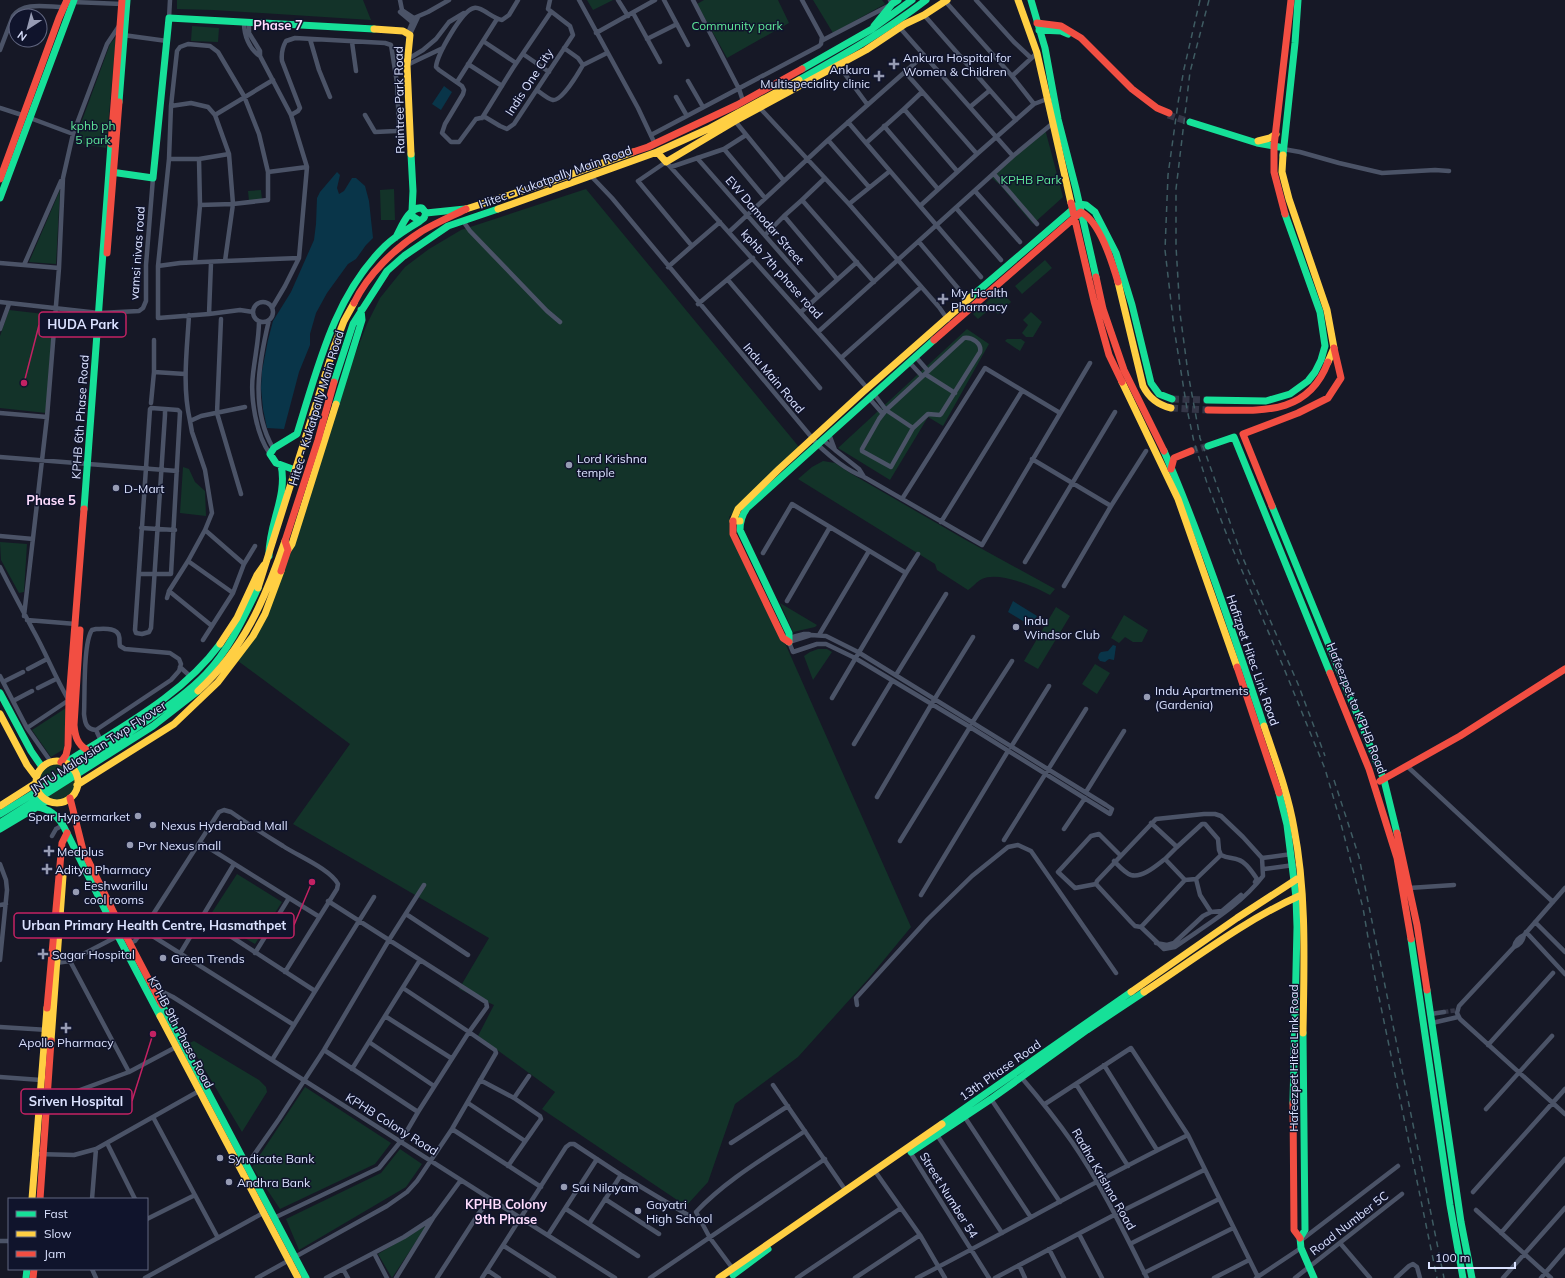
<svg xmlns="http://www.w3.org/2000/svg" width="1565" height="1278" font-family="Mulish,sans-serif">
<style>
.green{fill:#133329}
.water{fill:#093549}
.lines{fill:none;stroke-linecap:round;stroke-linejoin:round}
.street-tunnel{stroke:#343647;stroke-width:4.5;stroke-dasharray:4.5 2;stroke-linecap:butt}
.secondary-tunnel{stroke:#343647;stroke-width:7;stroke-dasharray:7 3.5;stroke-linecap:butt}
.street{stroke:#4b5367;stroke-width:4.5}
.fast{stroke:#16e098;stroke-width:7}
.slow{stroke:#ffcf43;stroke-width:7}
.jam{stroke:#f24e42;stroke-width:7}
.rail{stroke:#3f5c63;stroke-width:1.5;stroke-dasharray:6 5;stroke-linecap:butt}
.poi-dot{fill:#969bb3;stroke:#10142c;stroke-width:1.5}
.labels{text-anchor:middle;dominant-baseline:central;stroke-width:3;stroke-linejoin:round;paint-order:stroke}
.park-label{font-size:12px;fill:#5ee899;stroke:#10142c}
.poi-label{font-size:12px;fill:#dbe2ff;stroke:#10142c;text-anchor:start}
.street-label{font-size:12px;fill:#dbe2ff;stroke:#10142c}
.neighbourhood-label{font-size:13px;font-weight:bold;fill:#ffddfe;stroke:#10142c}
.leader{fill:none;stroke:#c32263;stroke-width:1.5}
.callout-dot{fill:#c32263;stroke:#10142c;stroke-width:1.5}
.callout{fill:#10142c;stroke:#c32263;stroke-width:1.5}
.callout-label{font-size:13px;text-anchor:middle;font-weight:bold;fill:#dbe2ff}
</style>
<rect width="100%" height="100%" fill="#161826"/>
<path class="green" d="M177 0H363L371 20 213 10 177 9Z
M587 0H613L593 10Z
M704 0H778L789 23 727 58 697 4Z
M813 0H882L885 4 833 33Z
M192 26 219 28 218 42 191 41Z
M116 37 106 148 76 143 77 134 110 44Z
M1045 129 1063 197 1033 224 1000 185 992 178Z
M394 189 395 220H381L380 190Z
M586 189 799 447 729 517 911 927 869 978 798 1057 735 1104 708 1182 686 1206 542 1109 555 1092 478 1036 494 1005 459 989 489 938 293 824 350 744 238 661 261 625 349 370 367 324 380 298 405 267 429 249 461 230Z
M60 190 56 264 29 262Z
M261 190 262 200 249 201 248 191Z
M1045 260 1052 268 1022 294 1015 286Z
M1000 290 1011 302 998 314 991 308 978 319 973 314Z
M9 310 53 315 46 413 0 408V336Z
M1031 312 1042 322 1033 337H1026L1022 333 1028 325 1023 320Z
M967 329 989 344 943 426 928 417 890 480 838 448Z
M1007 339H1021L1025 342 1020 351 1005 341Z
M823 461 835 463 850 473 964 539 1055 589 1050 595C1036 587 999 571 982 579 977 581 973 587 968 590L937 570 935 564 798 479 812 467Z
M183 467 189 469 195 482 205 491 206 516 180 513Z
M0 542 27 544 24 592 19 593 1 560Z
M780 603 817 625 815 627 793 632Z
M1056 607 1070 616 1038 669 1024 661Z
M1124 615 1148 630 1142 642H1133L1125 637 1119 643 1111 638Z
M818 649H827L832 652 813 680 804 656 810 652Z
M1095 664 1110 673 1097 694 1082 684Z
M66 708 64 749 51 757 32 730Z
M39 783a18 18 0 1 1 36 0a18 18 0 1 1-36 0Z
M237 874 282 902 255 944 209 917Z
M194 1041 259 1080 266 1087 267 1092 242 1132 189 1043Z
M305 1087 391 1143 375 1164 280 1209 252 1167Z
M400 1149 422 1164 406 1187 299 1250 286 1219 381 1173Z
M427 1225 392 1278 378 1254Z"/>
<path class="water" d="M444 86 452 92 441 110 432 104Z
M337 172 340 175 337 188 339 194 344 191 352 178H356L365 186 369 201 373 238 366 245 356 259 348 264 327 293 316 313 310 334V345L299 372 284 429 267 428 263 409 261 388 262 371 268 340 273 321 291 292 314 240 316 224 317 198 320 192Z
M1013 601 1037 616 1031 626 1008 612Z
M1113 645 1116 646 1114 660 1109 659 1105 662 1100 661 1098 658 1099 654 1101 652 1108 651Z"/>
<g class="lines">
<path class="street-tunnel" d="M1444 1012 1458 1010"/>
<path class="secondary-tunnel" d="M1168 115 1190 122
M1172 399 1207 400
M1171 408 1208 410
M1191 451 1208 446"/>
<path class="street" d="M400 0 402 10 414 18
M518 0 509 15 502 20C493 19 481 6 474 8 462 10 437 55 436 67L439 70 462 86 464 90 463 94 445 124 442 133 451 142H459L476 119 485 117 500 126 507 129 514 124 573 35 570 26 548 9 550 0
M579 0 638 108 655 144
M618 0 628 16
M664 0 688 45
M693 0 739 89 743 101
M976 0 1014 42 1031 58
M945 1 1012 76 1037 53
M73 2 122 4
M400 12 412 22
M633 13 660 62
M924 15 1016 120
M169 18 170 0
M244 23C244 35 249 49 260 56L291 115 307 167 299 258 285 286 272 308
M249 23V33L260 51V56
M900 28 1013 156
M411 32 418 17
M408 33 414 18 428 12 449 0
M596 33 655 0
M123 35 167 41
M310 39 319 70 330 97
M647 39 677 24
M823 40 892 4 890 0
M483 41 516 63
M352 42 356 71
M0 50 13 16C24 1 47 7 64 7
M523 54 549 72
M408 59 423 50 436 39 449 22 464 13
M468 64 502 86
M407 65 443 48
M583 65 607 53
M839 66 867 104
M905 72 977 154
M688 81 703 107
M457 82 497 19
M537 90C541 93 548 99 553 100 562 101 579 72 583 65L578 58 564 48
M922 92 904 109 957 171
M676 97 687 116
M1034 104 1047 99
M171 106 191 103 208 107 215 115 273 80
M758 106 849 204 939 307 948 320
M970 107 989 91
M0 108 22 115
M291 115 298 111 300 108 282 61C281 53 282 48 286 41L295 38 385 43 391 45 397 83 399 128 396 131 375 132 365 115
M30 118 73 134
M482 118 513 68 551 12
M735 121 784 181
M848 122 920 206 977 154 1034 104 1012 76
M884 126 938 189
M651 135 819 46 821 44 822 37 802 0
M866 143 904 109
M724 149 765 198
M1283 149 1300 152 1339 163 1382 173 1435 170 1449 171
M697 158 818 296
M169 159H199L229 154
M671 167 724 149 746 135
M268 172 307 167
M994 174 1037 224
M591 176 612 198 818 445C832 458 846 470 864 477L982 545 1090 363
M825 178 802 200 874 282
M869 187 828 140 924 55
M975 191 1020 242
M802 200 784 216 837 279
M849 204 890 171
M200 205 233 204 225 261 299 258
M920 206 981 277
M956 208 1001 260
M463 221 470 231 547 311 560 322
M720 222 692 246 638 181 666 162 841 358 921 287
M729 232 828 140
M765 235 784 216
M919 242 962 293
M195 262 200 205 199 159
M0 263 59 268
M211 263 209 314 158 318V266L169 159 171 106 177 51 180 47 188 44 210 46 218 52 244 96 259 134 268 172V200L233 204 229 154 215 115
M24 265 61 181
M158 266 180 263 225 261
M668 267 692 246
M728 280 820 388
M0 302 99 313 139 311 143 308 146 301V265L153 178
M253 312a10 10 0 1 1 20 0a10 10 0 1 1-20 0Z
M698 304 753 258
M801 312 857 262
M209 314 240 310 253 312
M189 315C187 350 182 386 190 421
M221 319 217 413 241 494
M269 320C259 362 250 408 273 448
M259 321C259 339 255 356 253 374 250 397 256 435 270 454
M0 329 9 304
M818 332 1013 156 1053 123
M915 356 928 371
M841 358 868 389
M909 362 922 376
M154 372 185 374
M925 374 955 393
M874 394 886 410 964 338C972 337 982 343 980 352L941 414 940 415 928 414 913 428 891 467 862 451V449L879 419 886 410 913 428
M869 398 883 414
M151 403 154 372V340
M151 408 165 409V415L151 628 149 632 142 634 136 633 135 630 150 409Z
M0 413 47 417
M829 434 835 450 859 469 864 477
M823 440 834 449
M0 457 177 471
M1032 459 1111 506
M902 499 985 368 1060 413
M941 522 1022 391
M141 528 175 530
M205 530 244 564
M0 536 33 539
M763 553 792 504 906 573 832 698
M188 561 233 593
M1025 562 1115 412
M0 567C11 589 22 609 33 630 46 653 55 677 68 699
M906 573 918 554
M139 574H171L180 412 178 410 165 409
M1064 586 1111 506 1146 451
M169 591 212 626
M167 598 169 591 188 561 205 530 212 513 205 470 192 432 190 421 201 416 245 407
M787 601 830 527
M24 616 47 417 59 268 63 178 73 134 107 44 119 26
M27 620 76 624
M96 629C103 629 117 627 119 636 120 639 119 642 120 646L125 649 170 653 179 659 181 664 179 671 171 680 96 730C86 729 85 723 84 714 85 695 83 643 92 630Z
M811 635 826 636 858 652 1106 805 1112 809 1110 814 970 727 855 658 826 644H817L793 652 789 642Z
M819 635 869 551
M789 638 804 634H809
M203 640 233 593 244 564 255 546
M180 667 191 677
M28 669 47 659
M896 675 946 594
M0 676 27 728 51 762
M3 682 23 672
M38 688 56 679
M13 701 32 691
M972 723 1012 661
M27 728 69 700
M96 730 101 741
M854 744 892 681
M1011 747 1049 686
M1408 767 1553 902
M1086 792 1124 731
M877 797 934 700 973 637
M1204 814H1215L1221 816 1243 837 1262 858 1263 876C1240 906 1206 925 1175 947L1164 949 1141 927 1135 926 1131 922 1096 884 1097 881 1156 819Z
M1151 823 1177 847 1165 859 1185 880
M1064 829 1085 798
M52 836 56 829 63 825
M1004 840 1086 709
M900 841 970 727
M201 843 318 916
M1177 847 1202 824H1205L1218 839 1219 850 1221 855C1229 859 1233 857 1239 860 1246 862 1253 873 1257 879L1255 882
M1262 858 1292 854
M1114 861C1119 866 1125 873 1131 875 1143 878 1157 865 1165 859
M0 864 6 880 7 890 0 960
M1264 869 1294 865
M1196 879 1200 895 1211 912
M1096 884 1075 888 1058 872 1091 836 1099 834 1120 855
M1409 888 1454 885
M1565 888 1524 935C1519 937 1515 941 1514 947L1459 1006 1457 1013 1460 1019 1565 1114
M921 895 1008 751
M0 905 6 904
M406 914 468 955
M201 917 315 991
M1535 922 1565 952
M1141 927 1185 880 1196 879 1221 855
M143 930 294 1025
M1526 932 1565 974
M118 936 70 961 129 1072
M130 943 135 941 143 930 219 812 224 810 231 812C248 824 265 835 283 846 298 856 330 869 338 884L337 889 285 972
M1156 943 1167 945 1174 943 1203 916 1211 912 1222 911 1241 895
M1514 947C1520 945 1523 941 1524 935
M181 952 234 864
M255 953 289 898
M56 963 70 961
M157 992H163L173 997 615 1278
M857 1005 856 998 928 919 972 876 1008 847 1018 845 1031 851 1116 973
M1431 1014 1444 1012
M385 1016 451 1058
M1432 1023 1458 1017
M0 1027 48 1030
M369 1042 434 1086
M1488 1045 1553 973
M324 1050 418 1112
M272 1060 374 897
M1104 1065 1157 1150
M352 1069 420 960
M0 1077 41 1080
M1021 1077C1039 1098 1056 1119 1072 1142 1101 1184 1124 1232 1147 1278
M480 1080 514 1098 540 1116 541 1119 538 1123 508 1166
M1076 1084 1128 1166
M773 1085 846 1191
M514 1098 529 1076
M991 1099 1060 1202
M468 1103 525 1141
M1045 1104 1131 1048 1188 1135 1258 1277
M39 1105 129 1072 176 1047
M1486 1109 1552 1036
M964 1116 1030 1216
M153 1117 218 1238
M452 1129 541 1187
M937 1135 1002 1233
M107 1143 135 1199
M731 1143 788 1106
M910 1152 989 1278
M36 1154 74 1155 96 1149 199 1091
M244 1164 251 1159 279 1119 324 1050 389 940 424 885
M877 1174 920 1235 945 1278
M1473 1192 1565 1089
M92 1199 96 1149
M605 1199 659 1234
M566 1209 638 1256
M1476 1210 1551 1278
M274 1218 379 1168 401 1141 418 1112 469 1032 403 988
M147 1219 195 1195
M589 1224 621 1175
M1501 1233 1565 1159
M1079 1234 1102 1278
M548 1235 597 1159
M0 1241H9
M1300 1241 1398 1166
M1340 1243 1370 1278
M1130 1244 1219 1199
M504 1246 554 1278
M1049 1249 1064 1278
M374 1253 387 1278
M1019 1265 1025 1278
M92 1269 96 1278
M343 1269 348 1278
M733 1269 710 1238 696 1212C727 1179 768 1156 805 1131
M487 1270 499 1278
M1144 1273 1233 1228
M145 1278 263 1213
M257 1278 387 1206 407 1192 417 1181 452 1129 496 1053 495 1050 469 1032 487 1007 486 1002 328 901
M326 1278 404 1237 433 1218
M396 1278 433 1218 461 1180
M437 1278 479 1213 491 1199
M482 1278 566 1147 570 1144H574L621 1175 688 1215
M650 1278 825 1159
M797 1278 901 1208
M855 1278 920 1235
M917 1278C1008 1231 1096 1180 1188 1135
M995 1278 1114 1215 1204 1170
M1214 1278 1249 1260
M1256 1278 1301 1248
M1295 1278 1402 1194
M1396 1278 1409 1266 1413 1264 1417 1267 1420 1278
M1503 1278 1565 1208
M1541 1278 1565 1250"/>
<path class="fast" d="M1031 0 1045 48 1058 119 1076 189 1096 277
M874 26 892 4 898 0
M1039 30 1061 31 1068 34
M802 69 872 29 912 0
M799 80C843 55 886 31 926 0
M119 102 127 0
M1190 122 1257 143 1279 147
M1283 155 1295 43 1298 0
M111 172 153 178 169 18 374 29
M0 198 74 0
M426 213 465 209
M396 237C401 228 409 206 422 208L426 213 424 218 420 221 412 216C412 215 412 213 412 211L413 191 411 154
M971 297 1079 204 1086 205 1095 212 1116 253 1132 305 1151 383 1159 394 1172 399
M334 382 353 324 387 271 404 256 448 226 498 209
M1207 400 1266 401 1290 394 1308 381 1315 372 1321 360 1325 346 1320 312 1285 214
M336 404 362 320 361 310
M1208 446 1234 437 1330 673
M1164 451C1203 541 1233 633 1264 726
M295 470 276 463 270 454 274 448 297 434C318 367 334 296 385 246 395 236 408 229 420 221
M1272 506 1384 780 1397 833
M84 509 111 144
M269 556C268 525 288 496 281 465
M789 642V633L740 530C740 522 742 515 747 508L934 340
M0 693 31 751 42 767
M65 763C119 728 181 697 220 644
M1279 793 1287 825 1296 897 1297 927 1293 1103
M37 807C50 809 56 815 63 825L118 936 160 1016
M0 814C47 785 94 757 139 726 162 710 187 694 206 674 230 648 243 619 258 588
M0 823 153 726 198 691
M0 829 47 801
M1411 939 1450 1205 1463 1278
M1427 990 1461 1222 1472 1278
M162 1005 306 1278
M1303 1033 1305 1230 1300 1238 1301 1248 1314 1278
M942 1124 1131 992
M911 1152 991 1099 1087 1030 1144 992
M733 1275 768 1249
M26 1278 27 1269"/>
<path class="slow" d="M1018 0 1037 53 1071 203
M374 29 403 31 410 35 407 65 411 154
M1258 141 1270 138 1276 134
M657 152 666 162 735 121 866 50 905 24 924 15 947 0
M1283 155 1282 172 1289 199 1327 310 1334 348 1328 362
M466 209 544 184 633 152
M498 209 657 152 708 129 799 80
M1118 282 1143 386C1149 398 1158 405 1171 408
M1122 382 1178 499 1237 667
M740 521H733L738 509 779 469 863 392 971 297
M288 550 292 544 336 404
M258 588 334 347 344 321 354 303
M220 644 237 618 257 575 264 565
M198 691C244 649 265 599 285 541
M0 714 27 765 36 777
M1264 726C1275 759 1288 793 1294 828 1307 895 1304 965 1303 1033
M36 782a21 21 0 1 1 42 0a21 21 0 1 1-42 0Z
M77 785 174 724 218 682 253 636 265 614 281 571
M0 806 36 783
M1131 992 1237 918 1297 879
M1144 992C1193 960 1245 920 1299 896
M160 1016 298 1278
M51 1041 63 876
M32 1199 47 1008
M719 1278 942 1124"/>
<path class="jam" d="M1037 23 1061 26 1081 38 1132 89 1157 108 1169 113
M111 144 122 0
M633 152 648 147 737 105 802 69
M0 179 59 18 67 0
M1071 203 1094 301 1109 355 1122 382
M1285 214 1274 172V146L1291 0
M107 253 119 102
M1096 277 1103 309 1124 370 1164 451
M354 303C368 274 395 248 422 231 436 223 452 216 466 209
M934 340 1081 212C1100 222 1112 262 1118 282
M1208 410C1257 410 1307 418 1328 362
M1171 469 1174 458 1191 451
M1272 506 1243 434 1298 413 1328 398 1341 378 1334 348
M733 521V534L783 638 789 642
M281 571 288 550 285 541 318 440 334 382
M80 630 74 725C75 736 77 744 87 750
M1237 667 1279 793
M1330 673 1369 769 1397 858 1411 939
M61 762 66 755 68 746 69 700 84 509
M1380 781 1460 736 1565 669
M70 798 83 850 113 911 162 1005
M1397 833 1417 925 1427 990
M47 1008 62 843 67 833
M1293 1103 1294 1230 1300 1238
M40 1199 51 1041
M33 1278 34 1269"/>
<path class="rail" d="M1200 0 1184 69 1178 103 1168 175 1165 250 1174 328 1187 409 1194 442 1207 483 1228 538 1283 666 1325 769 1340 820 1363 908 1374 973 1437 1278
M1209 0 1190 72 1176 189V246L1180 313 1188 373 1200 438 1242 556 1298 684 1325 756
M1334 780 1359 857 1444 1278"/>
</g>
<g class="poi-dot">
<path d="M892 58h4v4h4v4h-4v4h-4v-4h-4v-4h4z"/>
<path d="M877 70h4v4h4v4h-4v4h-4v-4h-4v-4h4z"/>
<path d="M941 293h4v4h4v4h-4v4h-4v-4h-4v-4h4z"/>
<circle cx="569" cy="465" r="4"/>
<circle cx="116" cy="488" r="4"/>
<circle cx="1016" cy="627" r="4"/>
<circle cx="1147" cy="697" r="4"/>
<circle cx="138" cy="816" r="4"/>
<circle cx="153" cy="825" r="4"/>
<circle cx="130" cy="845" r="4"/>
<path d="M47 845h4v4h4v4h-4v4h-4v-4h-4v-4h4z"/>
<path d="M45 863h4v4h4v4h-4v4h-4v-4h-4v-4h4z"/>
<circle cx="76" cy="892" r="4"/>
<path d="M41 948h4v4h4v4h-4v4h-4v-4h-4v-4h4z"/>
<circle cx="163" cy="958" r="4"/>
<path d="M64 1022h4v4h4v4h-4v4h-4v-4h-4v-4h4z"/>
<circle cx="220" cy="1158" r="4"/>
<circle cx="229" cy="1182" r="4"/>
<circle cx="564" cy="1187" r="4"/>
<circle cx="638" cy="1211" r="4"/>
</g>
<g class="labels">
<g class="park-label">
<text x="737" y="25">Community park</text>
<text x="93" y="125">kphb ph<tspan x="93" dy="14">5 park</tspan></text>
<text x="1031" y="179">KPHB Park</text>
</g>
<g class="poi-label">
<text x="903" y="57">Ankura Hospital for<tspan x="903" dy="14">Women &amp; Children</tspan></text>
<text x="870" y="69" text-anchor="end">Ankura<tspan x="870" dy="14">Multispeciality clinic</tspan></text>
<text x="951" y="292">My Health<tspan x="951" dy="14">Pharmacy</tspan></text>
<text x="577" y="458">Lord Krishna<tspan x="577" dy="14">temple</tspan></text>
<text x="124" y="488">D-Mart</text>
<text x="1024" y="620">Indu<tspan x="1024" dy="14">Windsor Club</tspan></text>
<text x="1155" y="690">Indu Apartments<tspan x="1155" dy="14">(Gardenia)</tspan></text>
<text x="130" y="816" text-anchor="end">Spar Hypermarket</text>
<text x="161" y="825">Nexus Hyderabad Mall</text>
<text x="138" y="845">Pvr Nexus mall</text>
<text x="57" y="851">Medplus</text>
<text x="55" y="869">Aditya Pharmacy</text>
<text x="84" y="885">Eeshwarillu<tspan x="84" dy="14">cool rooms</tspan></text>
<text x="52" y="954">Sagar Hospital</text>
<text x="171" y="958">Green Trends</text>
<text x="66" y="1042" text-anchor="middle">Apollo Pharmacy</text>
<text x="228" y="1158">Syndicate Bank</text>
<text x="237" y="1182">Andhra Bank</text>
<text x="572" y="1187">Sai Nilayam</text>
<text x="646" y="1204">Gayatri<tspan x="646" dy="14">High School</tspan></text>
</g>
<g class="street-label">
<text transform="translate(529 82) rotate(-57)">Indis One City</text>
<text transform="translate(399 100) rotate(-91)">Raintree Park Road</text>
<text transform="translate(555 177) rotate(-20)">Hitec - Kukatpally Main Road</text>
<text transform="translate(765 220) rotate(49)">EW Damodar Street</text>
<text transform="translate(137 253) rotate(-86)">vamsi nivas road</text>
<text transform="translate(782 274) rotate(48)">kphb 7th phase road</text>
<text transform="translate(774 378) rotate(50)">Indu Main Road</text>
<text transform="translate(316 408) rotate(-73)">Hitec - Kukatpally Main Road</text>
<text transform="translate(80 417) rotate(-86)">KPHB 6th Phase Road</text>
<text transform="translate(1253 660) rotate(71)">Hafizpet Hitec Link Road</text>
<text transform="translate(1357 708) rotate(68)">Hafeezpet to KPHB Road</text>
<text transform="translate(98 747) rotate(-33)">JNTU Malaysian Twp Flyover</text>
<text transform="translate(181 1032) rotate(62)">KPHB 9th Phase Road</text>
<text transform="translate(1293 1058) rotate(-90)">Hafeezpet Hitec Link Road</text>
<text transform="translate(1000 1070) rotate(-35)">13th Phase Road</text>
<text transform="translate(392 1124) rotate(32)">KPHB Colony Road</text>
<text transform="translate(1104 1179) rotate(60)">Radha Krishna Road</text>
<text transform="translate(949 1195) rotate(58)">Street Number 54</text>
<text transform="translate(1349 1223) rotate(-38)">Road Number 5C</text>
</g>
<g class="neighbourhood-label">
<text x="278" y="25">Phase 7</text>
<text x="51" y="500">Phase 5</text>
<text x="506" y="1204">KPHB Colony<tspan x="506" dy="15">9th Phase</tspan></text>
</g>
</g>
<path class="leader" d="M24 383L39 325M312 882L294 925M153 1034L132 1101"/>
<g class="callout-dot">
<circle cx="24" cy="383" r="4"/>
<circle cx="312" cy="882" r="4"/>
<circle cx="153" cy="1034" r="4"/>
</g>
<g class="callout">
<rect x="39" y="312" width="87" height="25" rx="4"/>
<rect x="14" y="913" width="280" height="25" rx="4"/>
<rect x="21" y="1089" width="111" height="25" rx="4"/>
</g>
<g class="callout-label">
<text x="83" y="329">HUDA Park</text>
<text x="154" y="930">Urban Primary Health Centre, Hasmathpet</text>
<text x="76" y="1106">Sriven Hospital</text>
</g>
<rect x="8" y="1198" width="140" height="72" fill="#10142c" stroke="#616680"/>
<rect x="16" y="1211" width="20" height="6" fill="#16e098" stroke="#616680"/>
<text x="44" y="1218" font-size="12" fill="#dbe2ff">Fast</text>
<rect x="16" y="1231" width="20" height="6" fill="#ffcf43" stroke="#616680"/>
<text x="44" y="1238" font-size="12" fill="#dbe2ff">Slow</text>
<rect x="16" y="1251" width="20" height="6" fill="#f24e42" stroke="#616680"/>
<text x="44" y="1258" font-size="12" fill="#dbe2ff">Jam</text>
<g transform="translate(28 28) rotate(216)"><circle r="19" fill="#10142c" stroke="#616680"/>
<path d="M0-3L7 15L0 10L-7 15Z" fill="#969bb3"/>
<text y="-6" font-size="11" font-weight="bold" text-anchor="middle" fill="#dbe2ff">N</text>
</g>
<path d="M1429 1262v6h86v-6" fill="none" stroke="#dbe2ff" stroke-width="2"/>
<text x="1435" y="1262" font-size="12" fill="#dbe2ff" stroke="#10142c" stroke-width="3" paint-order="stroke">100 m</text>
</svg>
